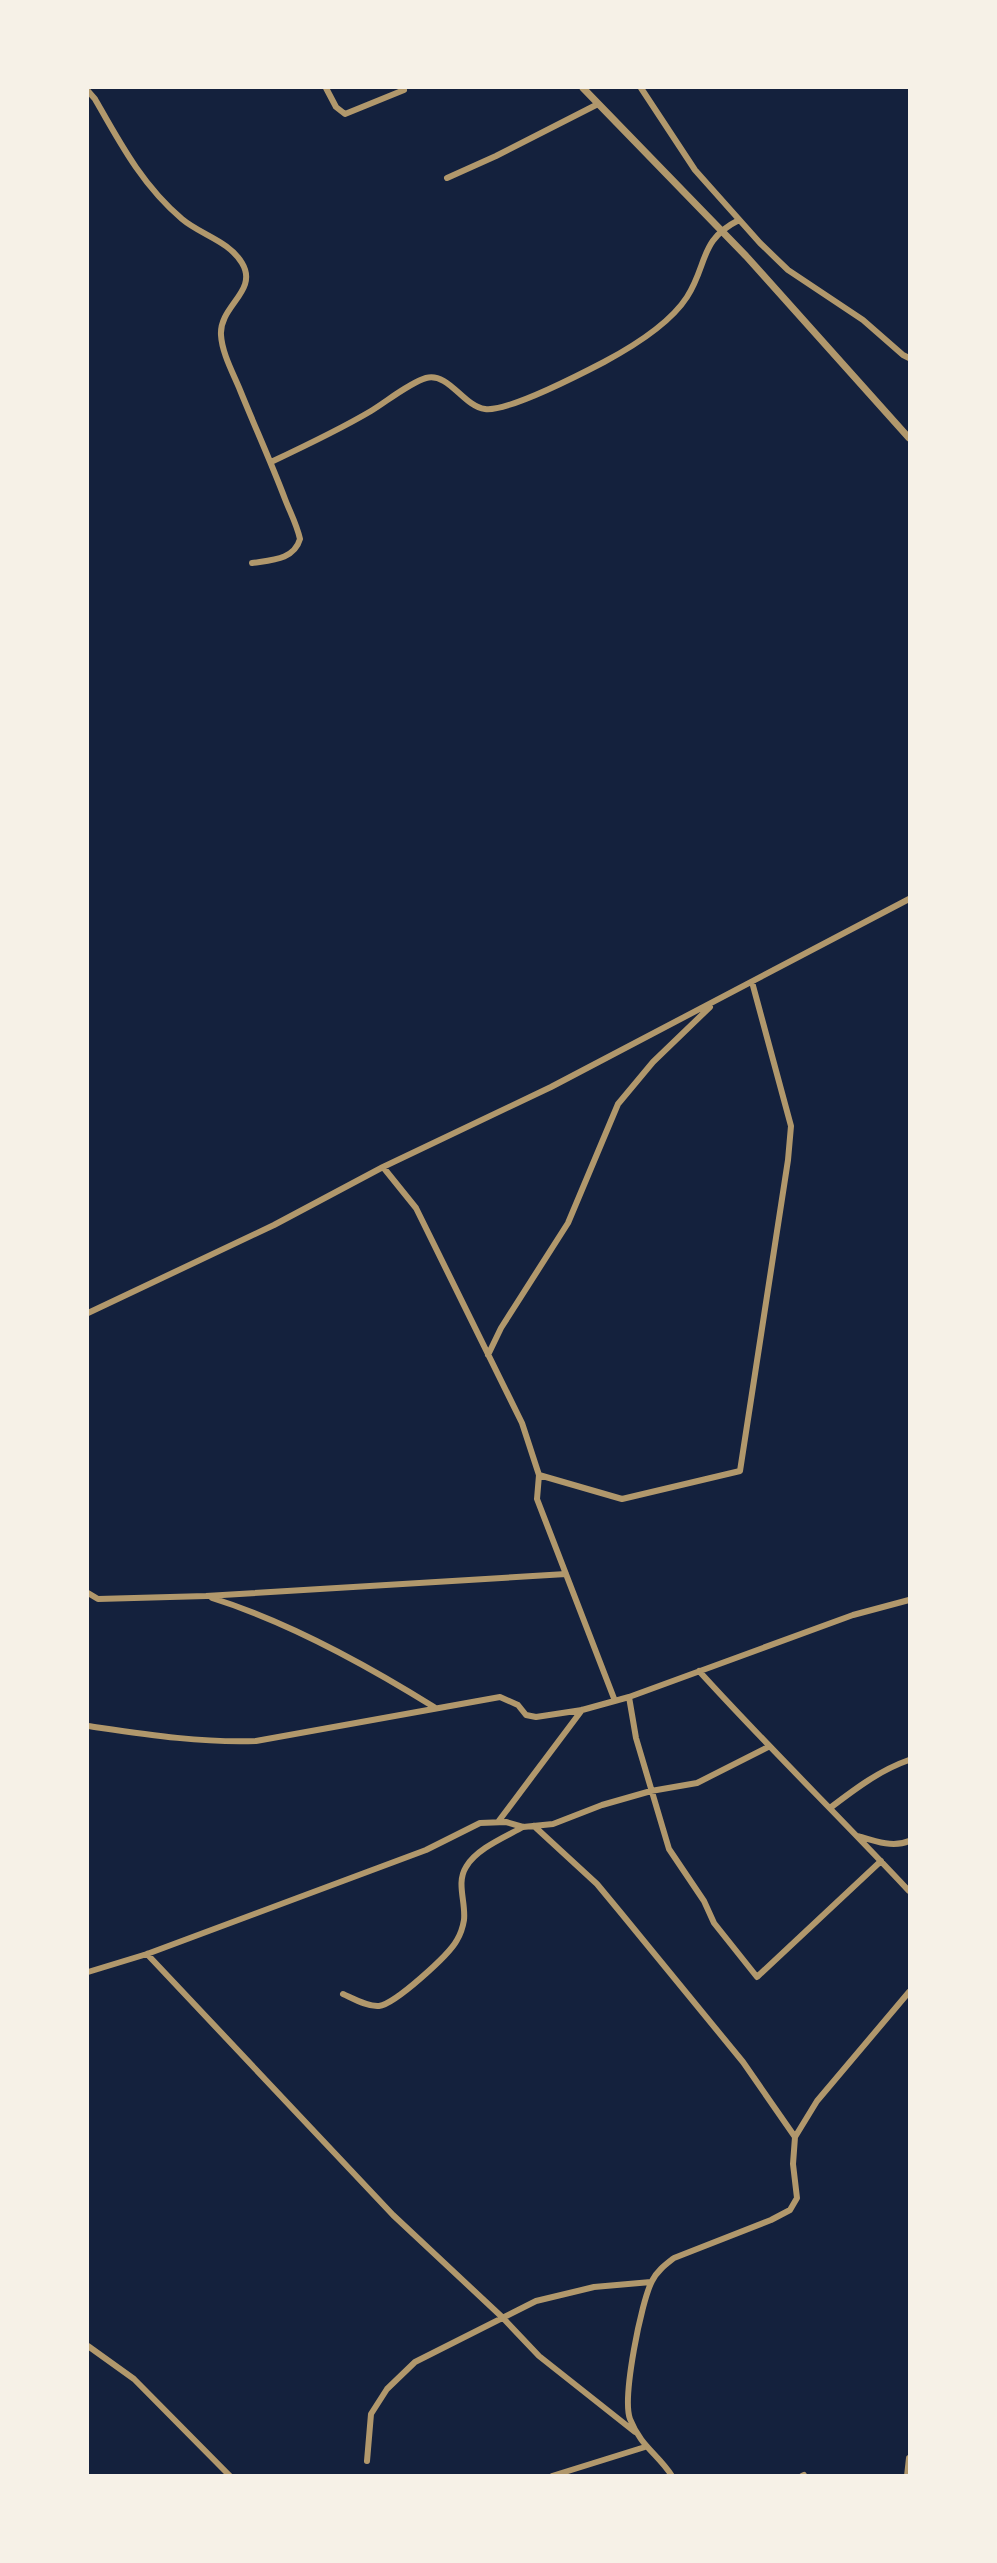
<svg xmlns="http://www.w3.org/2000/svg" width="997" height="2563" font-family="'Source Sans 3',sans-serif">
<style>
.lines{fill:none;stroke-linecap:round;stroke-linejoin:round}
.minor{stroke:#b1986c;stroke-width:6}
.tertiary{stroke:#b1986c;stroke-width:7}
</style>
<rect width="100%" height="100%" fill="#14213d"/>
<g class="lines">
<path class="minor" d="M326 88 336 107 345 114 404 90
M641 88 695 170 760 243 788 270 863 320 903 355 909 358
M88 91 95 99C120 143 142 185 182 219 201 235 229 241 242 263 259 291 219 306 221 335 222 353 233 373 240 390 255 427 271 462 285 499 290 512 297 525 300 539 294 560 271 560 252 563
M447 178 496 156 598 104
M271 462C305 446 339 430 371 411 386 402 409 383 426 378 449 372 463 406 485 409 507 412 581 374 604 362 632 347 669 325 687 297 708 264 699 240 739 220
M383 1167 416 1208 522 1423 539 1475 537 1499 615 1701
M88 1313 274 1225 383 1167 551 1087 909 899
M488 1355 501 1328 568 1223 618 1104 653 1062 710 1007
M539 1475 622 1499 740 1471 788 1160 791 1126 752 982
M88 1593 98 1599 206 1596 566 1574
M212 1598C289 1622 365 1664 434 1707
M699 1671C767 1746 840 1817 909 1891
M629 1697 636 1738 669 1849 704 1901 714 1923 757 1977 881 1861
M88 1726C143 1734 199 1743 256 1741L500 1697 518 1705 526 1715 536 1717 582 1710 629 1697 853 1615 909 1600
M830 1808C855 1789 880 1770 909 1760
M498 1822 582 1710
M534 1826 597 1884 621 1913 743 2062 795 2137
M858 1836C874 1841 893 1848 909 1841
M147 1954 393 2215 502 2317 539 2356 635 2432
M88 1972 147 1954 426 1850 480 1823 506 1822 523 1827 553 1824 602 1805 651 1791 697 1783 768 1747
M343 1994C354 1999 368 2007 379 2006 395 2004 449 1955 457 1940 460 1935 463 1926 464 1920 466 1902 456 1883 466 1867 476 1849 505 1837 523 1827
M88 2346 134 2379 230 2476
M367 2461 371 2414 387 2389 415 2362 536 2301 594 2287 651 2282
M552 2476 645 2447
M672 2476C658 2454 641 2447 630 2419 622 2398 641 2302 652 2281 657 2271 665 2265 674 2258L771 2220 790 2210 797 2198 793 2164 795 2137 817 2101 909 1992
M802 2476 804 2475
M907 2476 909 2458"/>
<path class="tertiary" d="M583 88 746 256 909 438"/>
</g>
<rect width="997" height="2563" fill="none" stroke="#f6f1e7" stroke-width="178"/>
</svg>
